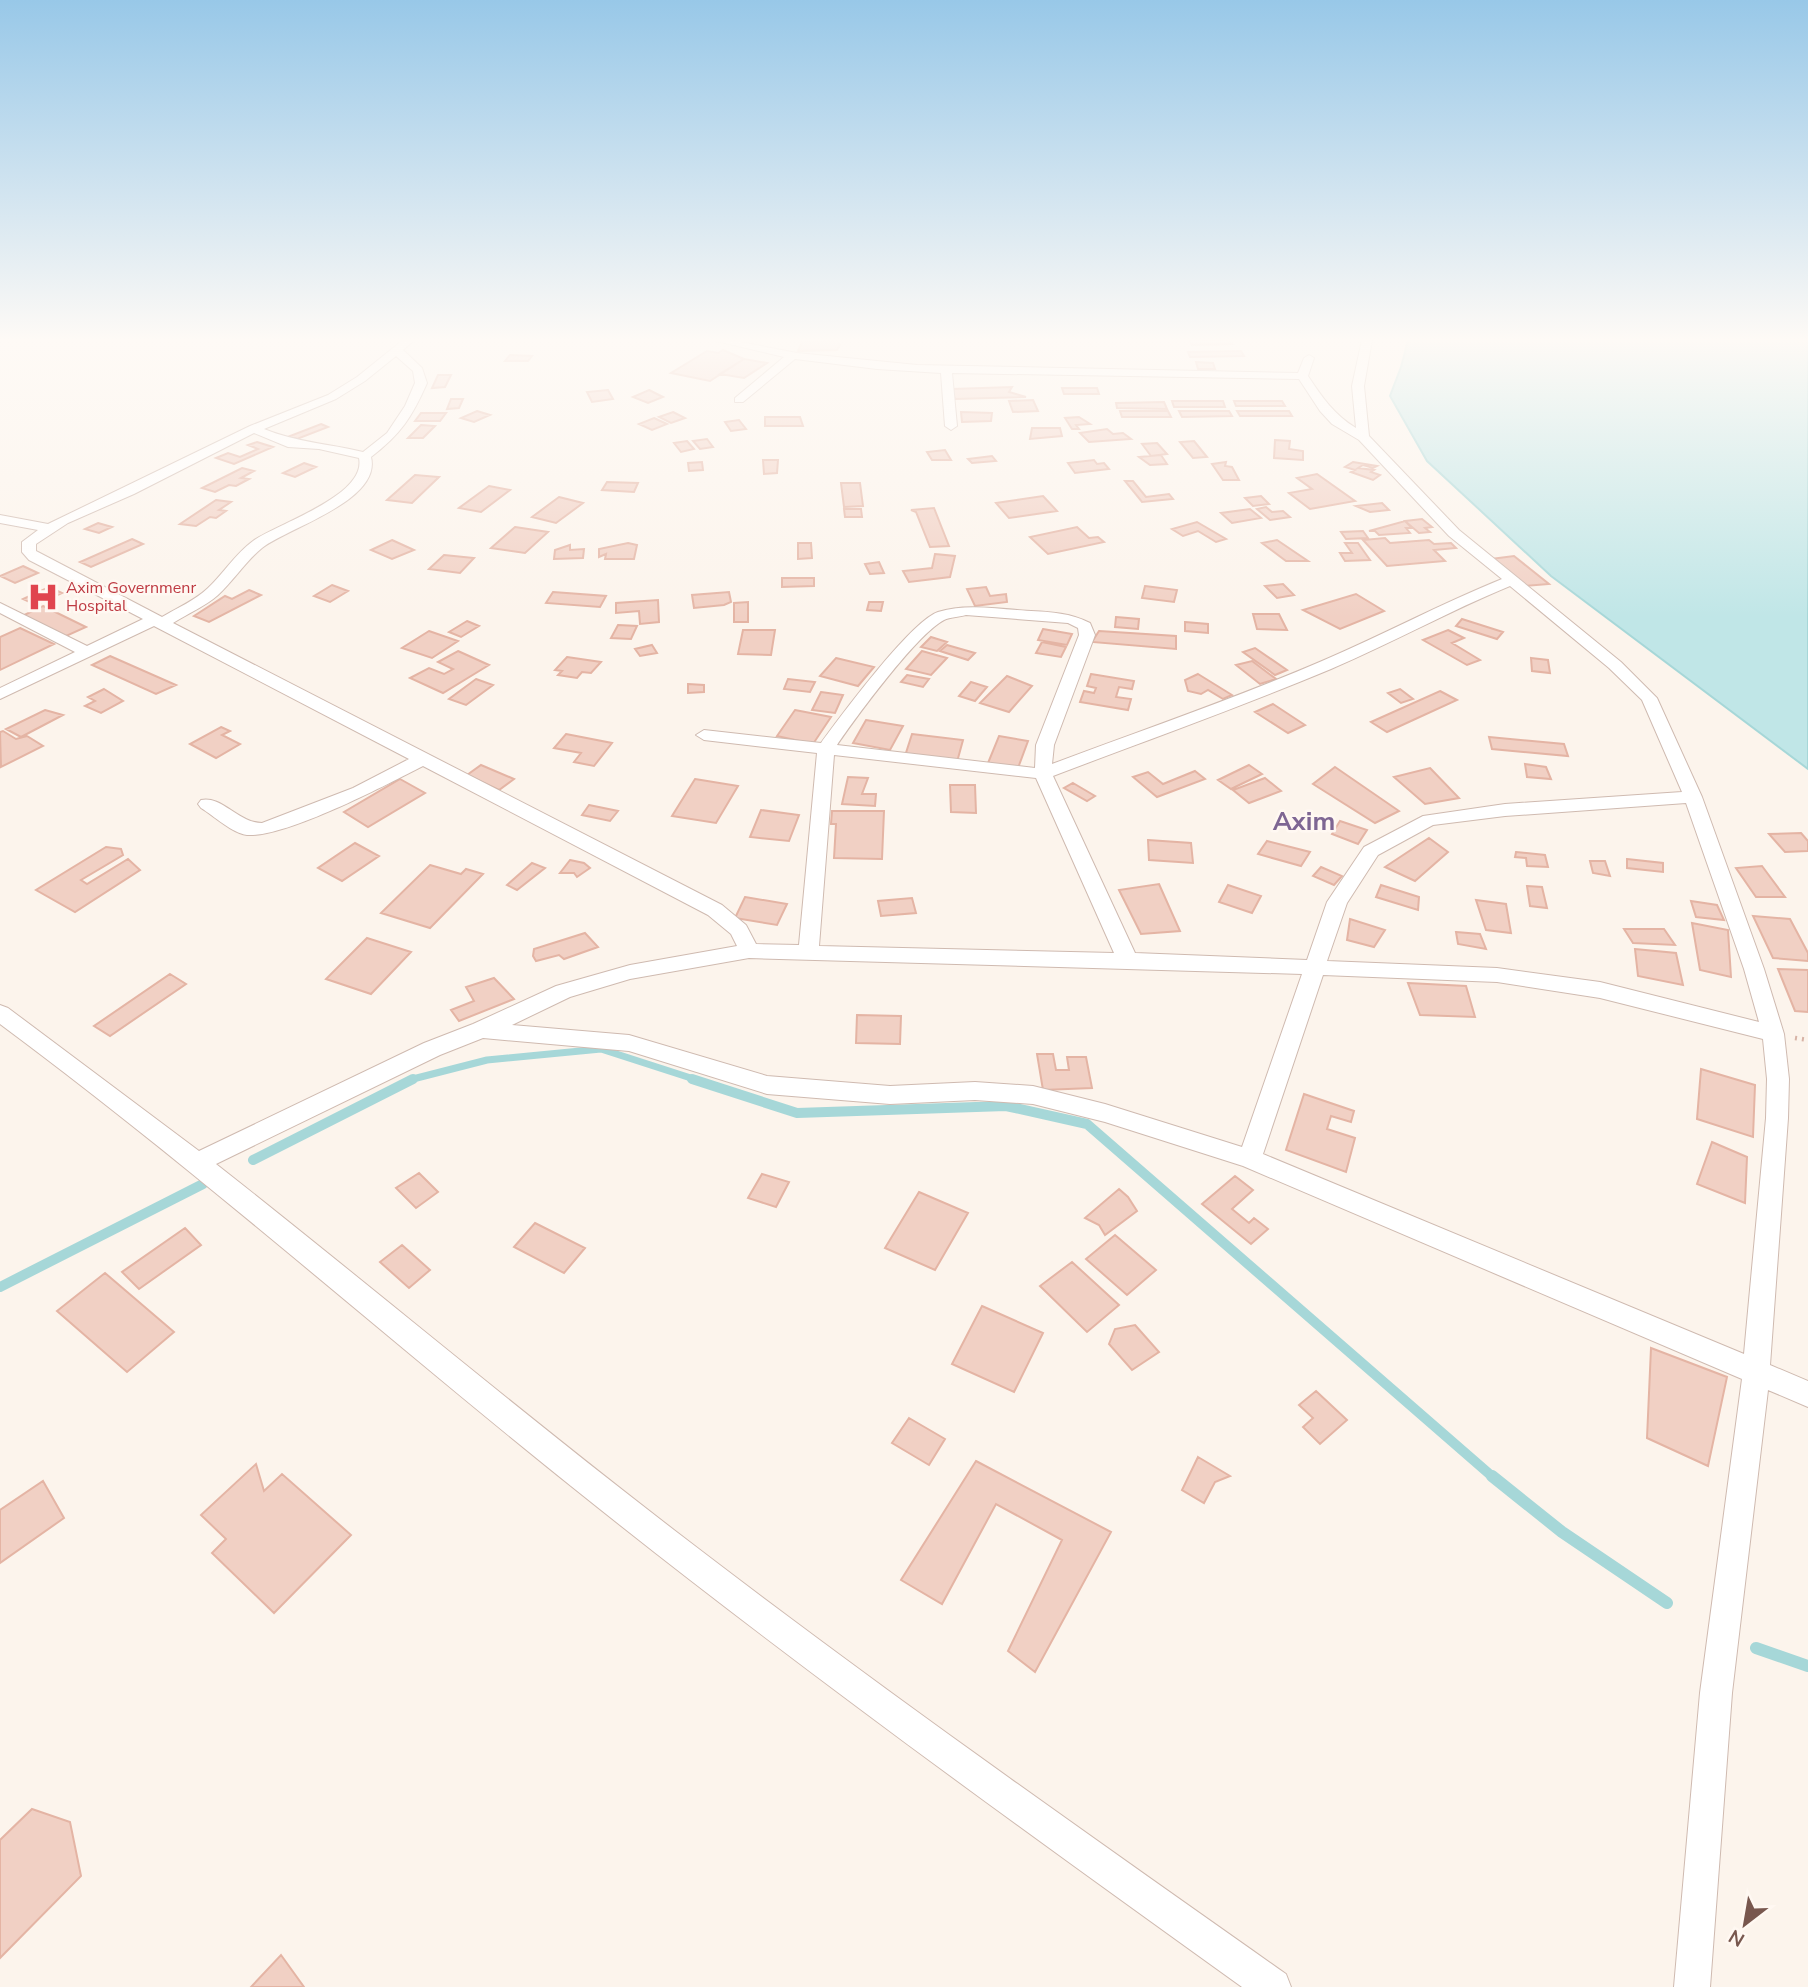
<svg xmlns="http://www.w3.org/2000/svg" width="1808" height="1987" font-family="'Nunito Sans',sans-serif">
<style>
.water{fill:#c0e6e7;stroke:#a6d7d8;stroke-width:2}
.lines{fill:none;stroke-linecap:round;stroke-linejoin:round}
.stream-far2{stroke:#a6d7d8;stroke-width:7}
.stream-far1{stroke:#a6d7d8;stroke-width:10}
.stream{stroke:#a6d7d8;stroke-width:12}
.building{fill:#f1d0c4;stroke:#e4b4a4;stroke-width:2}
.minor-casing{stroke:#cfbab0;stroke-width:2}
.path{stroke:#d7b3a6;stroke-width:4.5;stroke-dasharray:2 5;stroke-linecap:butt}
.minor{fill:#fff;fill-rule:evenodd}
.labels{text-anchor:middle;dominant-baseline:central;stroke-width:5;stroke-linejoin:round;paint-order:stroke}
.far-health-label{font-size:16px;fill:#be3a42;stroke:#fff8f2;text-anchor:start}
.district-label{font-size:26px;font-weight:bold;fill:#7e6693;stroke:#fff8f2}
</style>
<rect width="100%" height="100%" fill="#fcf4ec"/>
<path class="water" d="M1408 340H1808V769L1551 576 1427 461 1390 396 1401 367Z"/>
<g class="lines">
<path class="stream-far2" d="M409 1080 487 1060 601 1049 697 1080"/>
<path class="stream-far1" d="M692 1079 797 1113 1006 1106 1087 1124 1494 1478
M253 1160 413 1079
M0 1287 203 1184"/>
<path class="stream" d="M1492 1476 1562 1532 1667 1603
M1756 1648 1808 1666"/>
</g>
<path class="building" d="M1189 340H1227L1232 344 1192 345Z
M838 341 840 345 837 350 798 351 802 342Z
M723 350 744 359 710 381 671 373 707 351 718 353Z
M1241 351 1244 356 1190 357 1188 352Z
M510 355 532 356 528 361H505Z
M744 359 767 363 744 378 720 374Z
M1196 362 1213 363 1215 369H1198Z
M438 375H451L445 387 432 388Z
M1012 387 1009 392 1026 397 955 399 952 389Z
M1062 388H1097L1099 394H1064Z
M608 390 613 399 592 402 587 392Z
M649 390 663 397 648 403 633 397Z
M451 399H463L459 408 447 409Z
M1033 400 1038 411 1013 412 1009 401Z
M1172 401H1223L1225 407H1174Z
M1234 401H1282L1285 406H1236Z
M1164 402 1167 409 1117 408 1116 403Z
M477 411 490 415 474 422 461 418Z
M1120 411H1168L1171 417H1122Z
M1179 411H1229L1232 416 1182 417Z
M1237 411H1289L1292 416H1240Z
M673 412 685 418 671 423 659 417Z
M961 412 992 413 991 421 962 422Z
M421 413H446L440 421H415Z
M765 417H800L803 426H765Z
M1079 417 1090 424 1076 425 1079 429H1072L1065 418Z
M654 418 667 424 652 430 639 424Z
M739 420 746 429 731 431 725 422Z
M321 424 328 427 297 439 290 436Z
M421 425 435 426 423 438H408Z
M1032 428H1060L1062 436 1030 439Z
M1107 429 1113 434 1123 433 1131 439 1089 442 1080 433Z
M707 439 713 447 700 449 693 441Z
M1275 440 1290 441 1289 449 1303 451V460L1274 458Z
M687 441 694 449 681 452 674 443Z
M1194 441 1207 457 1193 458 1180 442Z
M257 442 273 447 234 464 216 458 228 453 240 457 258 449 248 445Z
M1157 443 1167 454 1151 456 1142 444Z
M945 450 951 460H932L927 452Z
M1161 455 1167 464 1150 465 1139 457Z
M992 456 996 461 972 463 968 459Z
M763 460H778L777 473 764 474Z
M1094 460 1097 464 1104 463 1109 469 1075 473 1068 463Z
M702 462 703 470 689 471 688 463Z
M1226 462 1225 466 1232 467 1239 480H1223L1212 464Z
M1353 462 1377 466 1373 468 1363 465 1358 468 1374 470 1371 472 1380 475 1373 480 1351 472 1355 470 1345 467Z
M304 463 316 467 295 477 283 473Z
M242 468 254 471 241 478 249 479 236 486 229 485 215 492 202 488Z
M1317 474 1355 501 1310 509 1289 493 1312 489 1297 478Z
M415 475 439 477 412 503 387 500Z
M1125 481H1133L1146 497 1169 494 1173 499 1142 502Z
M607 482 638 483 634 492 602 490Z
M841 483H860L863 506 844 507Z
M489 486 510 490 481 512 459 508Z
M1043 496 1057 511 1009 518 996 503Z
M1261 496 1269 504 1253 506 1245 498Z
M559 497 583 503 556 523 532 517Z
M216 500 231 502 219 510 226 511 216 518 210 517 196 526 180 524Z
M1382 503 1389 510 1370 512 1356 506Z
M1266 507 1272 512 1283 511 1290 517 1270 520 1257 509Z
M934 508 949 546 930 547 916 512 911 510Z
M844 509H861L862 517H845Z
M1250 509 1261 518 1232 523 1221 513Z
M1422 519 1432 527 1425 528 1430 532 1419 533 1405 521Z
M1405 521 1412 528H1406L1410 533 1379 535 1375 531H1369Z
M1197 522 1226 539 1216 542 1198 531 1183 536 1172 529Z
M98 523 112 527 99 533 85 529Z
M515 527 548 532 525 553 491 548Z
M1077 527 1089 538 1098 537 1104 542 1048 554 1030 537Z
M1363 531 1368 538 1346 539 1341 532Z
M1385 538 1390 543 1429 540 1434 544 1451 543 1456 548 1434 550 1445 561 1387 566 1363 540Z
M132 539 143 544 91 567 80 562Z
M392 540 414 550 392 559 371 550Z
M1277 540 1308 561H1286L1262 543Z
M628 543 637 545 634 559H605L606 554 599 557V549Z
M798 543H811L812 558 798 559Z
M1345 543H1358L1370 560 1345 561 1340 553H1352Z
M570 545V550L584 549 583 558 554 559 555 550Z
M935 554 955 556 950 577 909 582 903 571 932 568Z
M444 555 474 558 460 573 429 569Z
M1514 556 1549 584 1524 586 1491 559Z
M879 562 884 573 870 574 865 564Z
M23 566 38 573 15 583 0 576Z
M782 578H814V586L782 587Z
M1283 584 1294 595 1277 598 1265 586Z
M332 585 348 591 330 602 314 596Z
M1145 586 1177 590 1174 602 1142 598Z
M49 587 62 593 36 605 23 599Z
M986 587 990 596 1006 594 1007 602 975 606 967 589Z
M249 590 261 595 209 622 194 616 225 596 232 599Z
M553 592 606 596 600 607 546 603Z
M729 592 731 602 724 605 694 608 692 595Z
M1356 594 1384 611 1340 629 1303 610Z
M658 600 659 622 640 624 639 611 616 613V603Z
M748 602V622H734V603Z
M869 602H883L881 611 867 610Z
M43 606 86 627 64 637 22 616Z
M1253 614H1279L1287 630 1257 629Z
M1116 617 1139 619 1138 629 1115 627Z
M1462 619 1503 632 1497 639 1456 626Z
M467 621 479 626 461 637 449 632Z
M1185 622 1208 624V633L1185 631Z
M618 625 637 626 631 639 611 638Z
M20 628 54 644 0 670V637Z
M1043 629 1072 634 1067 645 1038 640Z
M743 630H775L771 655 738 654Z
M1448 630 1464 638 1452 643 1480 660 1467 665 1423 640Z
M429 631 458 641 432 658 402 648Z
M1099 631 1176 636V649L1092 642Z
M931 637 947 642 937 651 921 647Z
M1042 642 1066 647 1061 657 1036 653Z
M652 645 657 653 640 656 635 649Z
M947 645 975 653 968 660 940 651Z
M1255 648 1287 670 1275 675 1243 652Z
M458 651 489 665 443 693 410 678 429 668 444 674 453 669 438 662Z
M922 651 947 658 931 675 906 669Z
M110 656 176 685 156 694 92 665Z
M567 657 601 662 591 673 582 672 577 678 558 675 562 671 555 670Z
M836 658 874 667 858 686 820 676Z
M1531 658 1548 660 1550 673 1532 671Z
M1252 661 1276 679 1260 684 1236 665Z
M1091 674 1134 681 1132 689 1119 687 1116 697 1131 699 1128 710 1080 702 1084 691 1094 693 1096 688 1087 686Z
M1198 674 1232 695 1223 699 1208 690 1201 694 1188 691 1185 680Z
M907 675 929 679 923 687 901 682Z
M1007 676 1032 686 1009 712 980 703Z
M476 679 493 685 466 705 449 699Z
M788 679 815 682 810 692 784 689Z
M971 682 987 687 975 701 959 696Z
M688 684 704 685V692L688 693Z
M104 689 123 701 101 713 85 706 95 701 88 697Z
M1400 689 1413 699 1401 703 1388 693Z
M1440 691 1457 700 1387 732 1371 722Z
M821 692 843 695 835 713 812 710Z
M1273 704 1305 725 1288 733 1255 712Z
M45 710 63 715 21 737 6 729Z
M795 710 831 717 813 744 777 736Z
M866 720 903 726 890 750 853 743Z
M221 727 230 731 222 735 240 744 216 758 190 744Z
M3 731 16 739 27 736 43 746 1 767 0 732Z
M566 734 612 743 594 766 574 762 581 753 554 748Z
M912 734 963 740 957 762 905 756Z
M999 736 1028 741 1018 768 988 763Z
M1489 737 1564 744 1568 756 1492 749Z
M1525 764 1546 767 1551 779 1527 777Z
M481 765 514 779 499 790 467 775Z
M1249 765 1262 774 1231 789 1218 780Z
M1335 767 1399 811 1375 823 1313 784Z
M1430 768 1459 798 1425 804 1394 777Z
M1195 771 1205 779 1157 797 1133 777 1148 772 1163 784Z
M848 777 868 778 862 794H876L875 806 842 804Z
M1265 778 1281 791 1249 803 1233 790Z
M400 779 425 793 368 827 344 812Z
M695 779 738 786 716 823 672 816Z
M1073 783 1095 796 1087 801 1064 788Z
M950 785H975L976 813 951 812Z
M589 805 618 811 610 821 582 815Z
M761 810 799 815 789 841 750 837Z
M832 811H884L882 859 834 858 836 824H831Z
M1340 821 1367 830 1358 844 1332 834Z
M1801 833 1808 841V851L1785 852 1769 834Z
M1429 838 1448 852 1415 881 1385 867Z
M1148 840 1191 843 1193 863 1149 860Z
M1267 841 1310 852 1301 866 1258 854Z
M355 843 379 856 342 881 318 868Z
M106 847 121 849 123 855 81 880 87 884 128 859 140 870 75 912 36 890Z
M1516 852 1545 855 1548 867 1527 866 1526 858 1515 857Z
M1627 859 1663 863V872L1627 868Z
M570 860 584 863 590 868 577 877 574 873H560Z
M1590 861H1605L1610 876 1593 873Z
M532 863 545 868 517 890 507 885Z
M430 865 461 874 466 869 483 874 430 928 381 913Z
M1762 866 1785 897H1756L1736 868Z
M1321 867 1342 876 1334 885 1313 876Z
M1159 884 1180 931 1141 934 1119 890Z
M1228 885 1261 896 1252 913 1219 902Z
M1381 885 1419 897 1418 910 1376 897Z
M1527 886 1542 887 1547 908 1530 906Z
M745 897 787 904 777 925 735 918Z
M912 898 916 913 881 916 878 901Z
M1476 900 1506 904 1511 933 1486 930Z
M1691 901 1717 905 1724 920 1696 917Z
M1753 916 1790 919 1808 953V961L1773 958Z
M1350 919 1385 930 1374 947 1347 940Z
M1692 923 1728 930 1731 977 1700 970Z
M1624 929H1664L1675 945 1633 943Z
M1456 932 1480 934 1486 949 1458 944Z
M585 933 598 947 564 959 559 955 536 961 533 956 534 949Z
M367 938 411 952 371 994 326 979Z
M1635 949 1676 953 1683 985 1638 976Z
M1778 969 1808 970V1012L1795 1011Z
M170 974 186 984 110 1036 94 1026Z
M494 978 514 999 459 1021 451 1010 474 1001 466 987Z
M1408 983 1466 986 1475 1017 1420 1015Z
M857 1015 901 1016 900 1044 856 1043Z
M1037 1054H1053L1056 1070H1069L1067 1057H1086L1092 1088 1043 1090Z
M1701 1069 1755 1085 1753 1137 1697 1119Z
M1304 1094 1354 1111 1351 1122 1331 1116 1327 1129 1355 1138 1346 1172 1286 1150Z
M1712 1142 1747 1157 1745 1203 1697 1184Z
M419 1173 438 1192 416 1208 396 1188Z
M762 1174 789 1182 776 1207 748 1198Z
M1235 1176 1253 1190 1232 1209 1249 1223 1254 1218 1268 1229 1251 1244 1202 1204Z
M1119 1189 1128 1197 1137 1211 1105 1235 1099 1225 1085 1218Z
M919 1192 968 1213 935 1270 885 1248Z
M535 1223 585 1248 564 1273 514 1247Z
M185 1228 201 1245 139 1289 122 1272Z
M1115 1235 1156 1270 1127 1295 1086 1259Z
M402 1245 430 1270 409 1288 380 1262Z
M1072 1262 1119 1305 1087 1332 1040 1286Z
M105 1273 174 1332 127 1372 57 1311Z
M982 1306 1043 1333 1014 1392 952 1364Z
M1135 1325 1159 1352 1132 1370 1109 1344 1115 1329Z
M1651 1348 1727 1377 1708 1466 1647 1438Z
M1316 1391 1347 1420 1320 1444 1303 1427 1313 1418 1299 1405Z
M909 1418 945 1439 929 1465 892 1443Z
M1198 1457 1230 1476 1215 1482 1204 1503 1182 1490Z
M976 1461 1111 1532 1035 1672 1008 1651 1062 1540 996 1504 942 1604 901 1580Z
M256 1464 264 1491 282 1474 351 1535 274 1613 212 1553 226 1539 201 1515Z
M43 1481 64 1518 0 1563V1510Z
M32 1809 70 1822 81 1876 0 1958V1840Z
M281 1955 304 1987H251Z"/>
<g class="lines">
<defs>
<path id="minor" d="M403 340H414L403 350 422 368 427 383C412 417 401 434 371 457 382 501 287 528 262 548 246 561 234 580 218 595 206 606 187 614 173 623L722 905 746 925 756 944 799 945 817 753 704 740 696 735 704 730 821 743C840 717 911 621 938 612 964 604 991 608 1017 610 1043 612 1067 611 1090 623L1095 635 1054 745 1052 764C1142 730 1234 699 1322 661 1383 635 1440 604 1502 579L1449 536 1359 440 1332 424 1320 411 1299 379 952 373 957 426 951 430 945 426 941 373 877 369 795 359 743 402H735V398L784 357 712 340H730L797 353 917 365 1298 373 1304 358 1309 355 1314 358 1308 376C1322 397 1334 415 1356 428L1352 386 1362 340H1372L1364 386 1369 436 1459 530 1621 662 1657 698 1702 797 1764 969 1784 1034 1789 1079 1788 1118 1770 1365 1808 1381V1407L1768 1390 1732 1693 1710 1987H1674L1700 1693 1742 1379 1243 1166 1105 1122 1033 1104 975 1100 890 1104 767 1094 629 1051 483 1038 440 1055 216 1164C370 1285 519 1411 674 1530 874 1684 1080 1829 1286 1974L1291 1987H1242C1015 1824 789 1661 571 1486 380 1333 197 1170 0 1024V1005L8 1008 199 1151 424 1043 473 1024 556 986 630 965 737 946 731 934 708 915 423 766C386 785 285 838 247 835 232 833 214 816 201 808L198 804 201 800C221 795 239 823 262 823L353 788 409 759 154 626 0 699V688L75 652 0 613V603L87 646 143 619 29 560 22 552V542L38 530 0 523V515L48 524 250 426 328 395 357 377ZM396 356 413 371 415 383 405 406 387 433 363 452C330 444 296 442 264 429L336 399 365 381ZM254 433 288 447 319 449 359 458C367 496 276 524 253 541 236 553 223 574 208 588 196 600 177 608 162 617L36 551V544L68 523 134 494ZM1510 586 1609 668 1642 700 1682 792 1505 804 1423 816 1364 847 1327 902 1307 960 1135 953 1053 776C1145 741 1240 707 1331 669 1392 643 1449 611 1510 586ZM966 615 1068 623 1078 628 1079 635 1036 745 1035 768 837 745C856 717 917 634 944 620 950 617 959 617 966 615ZM834 755 1036 778 1114 953 819 946ZM1686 803 1744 969 1759 1022 1600 982 1497 968 1327 961 1347 903 1378 855 1433 825 1505 816ZM749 958 1302 974 1242 1147 1105 1104 1033 1086 975 1082 890 1086 767 1076 629 1035 512 1025 570 997 630 979ZM1323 975 1497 982 1600 998 1763 1039 1767 1079 1766 1118 1744 1354 1263 1154Z"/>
</defs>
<use href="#minor" class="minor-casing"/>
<path class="path" d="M1795 1038 1808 1040"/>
<use href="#minor" class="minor"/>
</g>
<linearGradient id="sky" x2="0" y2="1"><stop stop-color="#98c8e8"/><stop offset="0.55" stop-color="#fefaf6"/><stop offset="1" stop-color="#fefaf6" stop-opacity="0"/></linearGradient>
<rect width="1808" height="618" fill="url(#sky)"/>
<defs>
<symbol id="hospital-bare" viewBox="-9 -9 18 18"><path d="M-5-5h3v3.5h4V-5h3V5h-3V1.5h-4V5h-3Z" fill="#e0444e" stroke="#fff8f2" stroke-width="2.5" paint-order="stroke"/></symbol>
</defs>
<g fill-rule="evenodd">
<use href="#hospital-bare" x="21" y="575" width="44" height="44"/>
</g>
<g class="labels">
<g class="far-health-label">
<text x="66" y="588">Axim Governmenr<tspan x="66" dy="18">Hospital</tspan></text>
</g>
<g class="district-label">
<text x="1304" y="821">Axim</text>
</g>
</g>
<g transform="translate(1745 1924) rotate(211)" stroke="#fff8f2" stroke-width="5" paint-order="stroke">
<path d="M0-5L12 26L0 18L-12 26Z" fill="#78574e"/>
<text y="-10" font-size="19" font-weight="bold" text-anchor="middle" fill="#78574e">N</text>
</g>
</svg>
